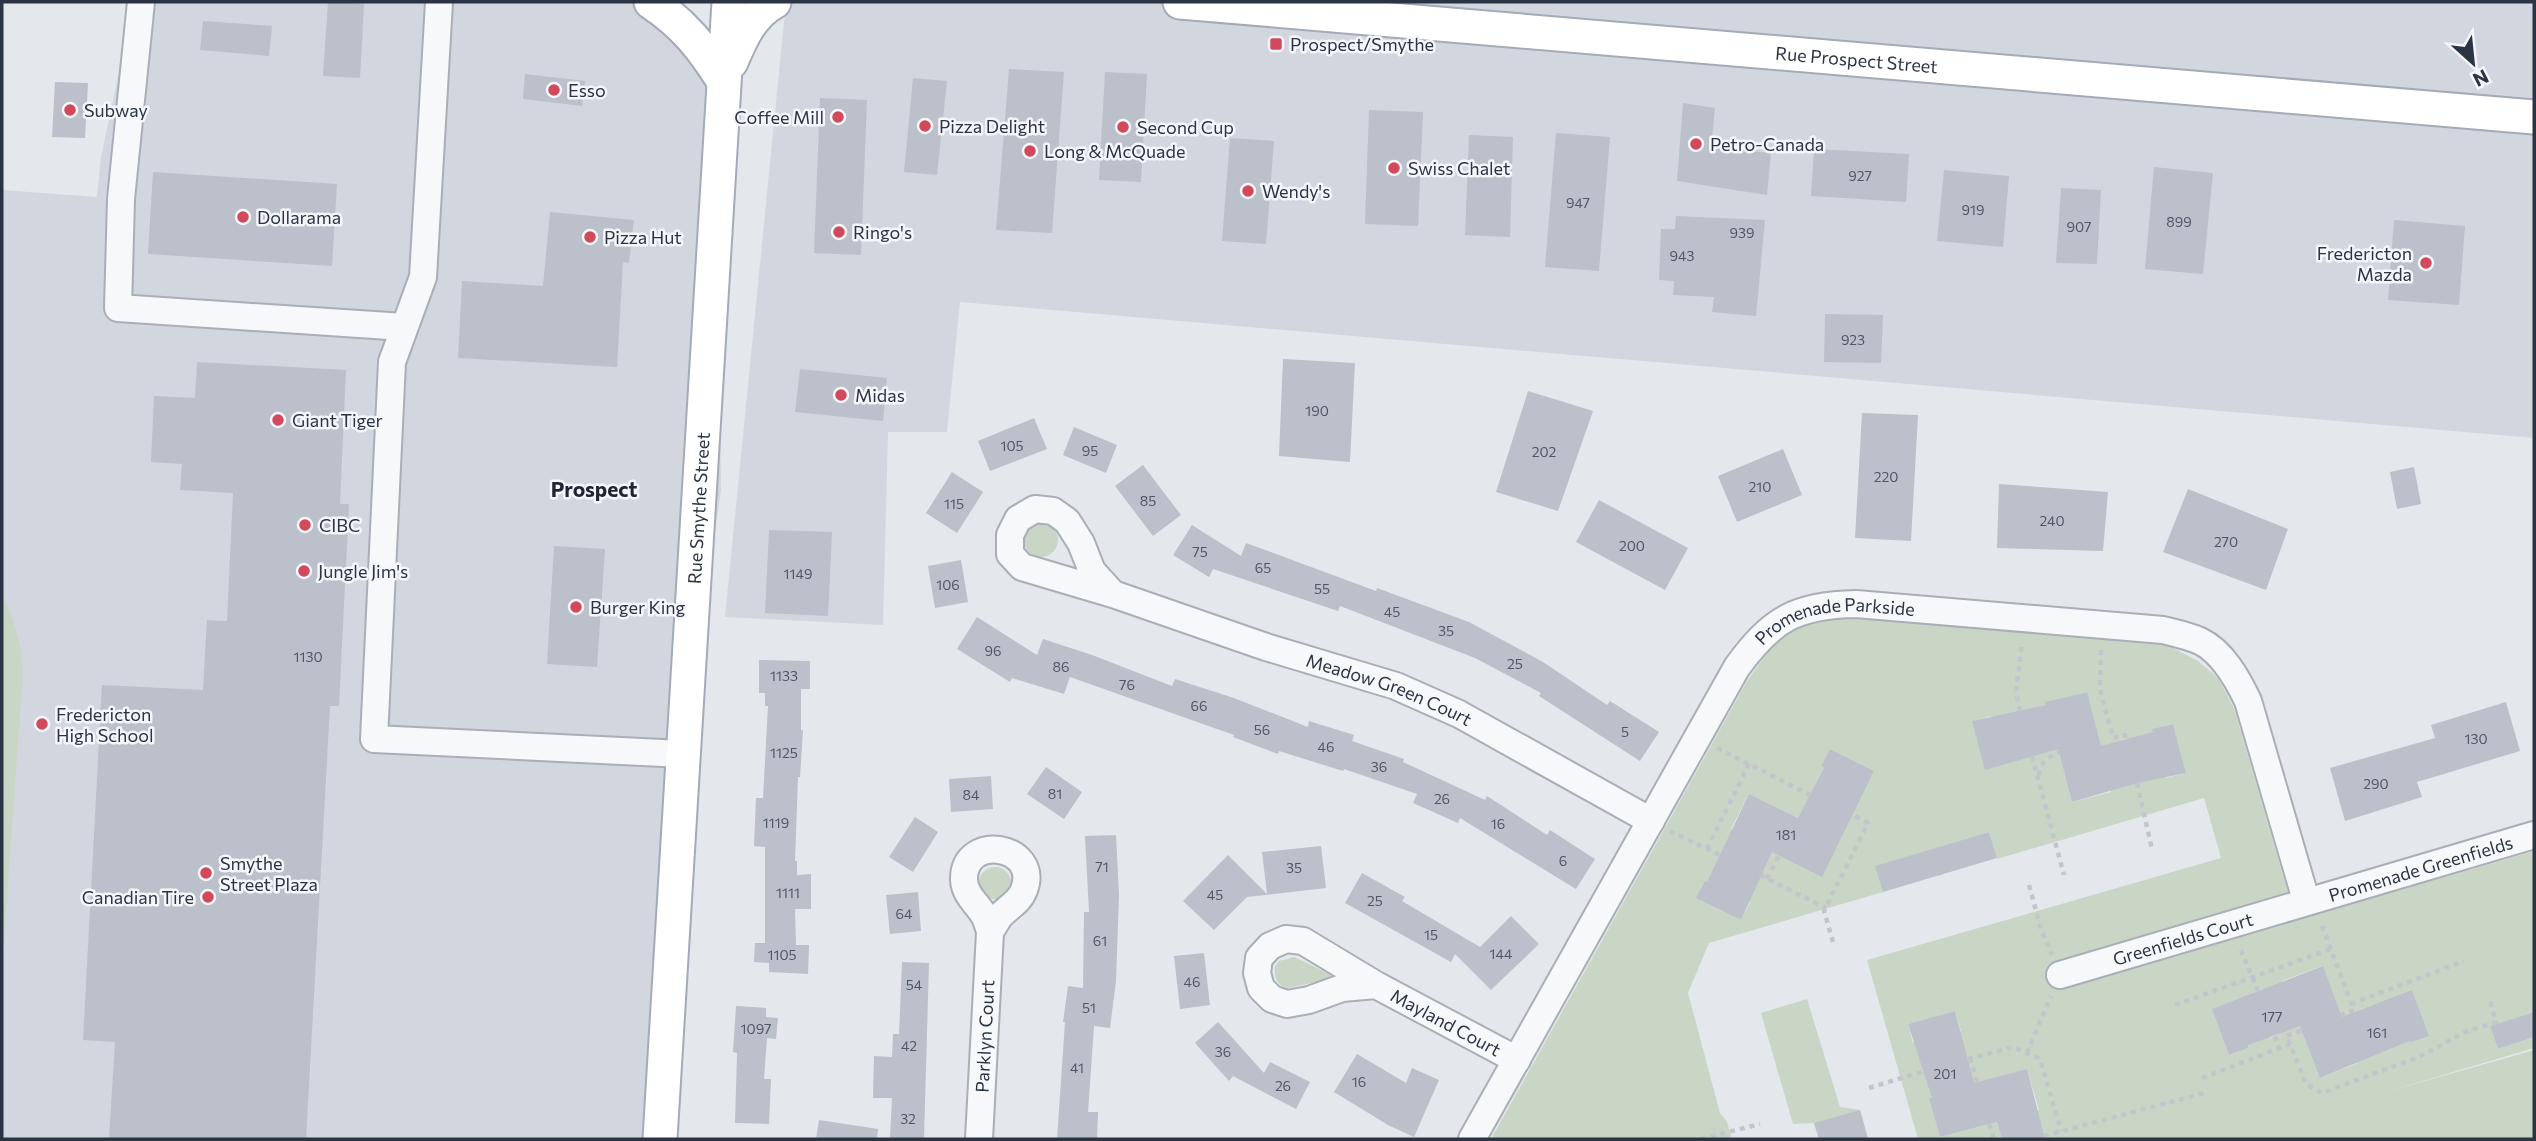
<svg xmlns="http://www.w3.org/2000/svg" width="2536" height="1141" font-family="Commissioner,sans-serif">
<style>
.built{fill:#d2d6de}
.green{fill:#c9d6c5;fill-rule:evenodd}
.building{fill:#bbc0ca}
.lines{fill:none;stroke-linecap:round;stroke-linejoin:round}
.minor-casing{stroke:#a9aeb7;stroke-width:30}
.major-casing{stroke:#a3abb8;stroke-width:37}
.path{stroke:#c2c5cb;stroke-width:4.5;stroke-dasharray:5 5;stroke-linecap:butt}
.minor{stroke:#f7f8fa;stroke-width:26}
.major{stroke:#fff;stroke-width:33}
.poi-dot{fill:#d1495b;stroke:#f4f6f9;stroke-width:2.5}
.labels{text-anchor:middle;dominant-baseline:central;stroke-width:5;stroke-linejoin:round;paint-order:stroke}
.number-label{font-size:14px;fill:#4f5766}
.poi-label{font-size:18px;fill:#2b3445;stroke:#f4f6f9;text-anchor:start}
.street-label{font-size:18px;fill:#2b3445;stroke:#f4f6f9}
.quarter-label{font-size:21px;font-weight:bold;fill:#1d2536;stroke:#f4f6f9}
</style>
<rect width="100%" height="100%" fill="#e4e7ec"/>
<path class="built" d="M134 2H677L716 85 721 490 683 754 660 1139H2V190L97 197 101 157Z
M786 2H2534V438L960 302 947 432H888L883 625 725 617Z"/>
<path class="green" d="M1024 540a17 17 0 1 1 34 0a17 17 0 1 1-34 0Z
M2 595C15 622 21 641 23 671L2 968Z
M1853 618 2122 640 2167 645 2198 661 2218 678 2234 708 2296 920 2534 851V1012L2490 1026 2498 1049 2534 1037V1048L2386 1092 2534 1050V1139H2045L2033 1112 2039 1110 2027 1069 1970 1085 1955 1033 1961 1031 1955 1011 1908 1024 1913 1043 1920 1041 1935 1097 1930 1098 1940 1137 1997 1122 2002 1139H1918L1867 960 2221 858 2204 798 1997 859 1989 832 1936 848 1943 874 1938 876 1930 850 1876 866 1883 892 1709 943 1688 993 1720 1113 1727 1122 1732 1139H1491L1746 683C1779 633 1792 621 1853 618ZM2086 692 2101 749 2121 744V740L2154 736 2153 729 2173 724 2186 773 2166 778 2164 771 2133 784 2110 786 2111 792 2072 802 2057 745 1973 721 1991 716 1993 723 2047 709 2046 702ZM1830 749 1874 771 1769 850 1744 899 1750 902 1741 920 1697 898 1711 884 1737 832 1731 829 1749 794 1802 820 1828 770 1821 766ZM2322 966 2344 1022 2360 1010 2371 1006 2429 1036 2410 1043 2408 1038 2356 1058 2358 1063 2320 1078 2299 1022 2278 1030 2279 1034 2270 1038 2268 1034 2246 1042 2248 1048 2229 1055 2212 1009 2231 1002 2233 1007 2253 993 2262 989 2265 995 2284 988 2282 981Z
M979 883a16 16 0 1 1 32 0a16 16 0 1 1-32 0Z
M1294 957 1332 975V979L1287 988C1277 985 1274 978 1275 967L1279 961Z
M1807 999 1840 1107 1860 1110 1868 1139H1819L1814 1123 1793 1124 1761 1013Z"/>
<path class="building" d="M328 2 364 4 360 78 323 76Z
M203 21 272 26 269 56 200 50Z
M1009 69 1064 72 1052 233 996 230Z
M1105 72 1147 74 1141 182 1099 180Z
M525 74 585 81 582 106 523 99Z
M913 78 947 81 937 175 904 172Z
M55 82 88 83 85 138 52 137Z
M820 98 867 100 861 255 814 253Z
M1683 103 1715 108 1711 147 1771 153 1767 195 1677 181Z
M1369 110 1423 112 1418 226 1365 224Z
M1556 133 1610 137 1599 271 1545 267Z
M1469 135 1513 137 1510 237 1465 235Z
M1230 138 1274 141 1266 244 1222 241Z
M1814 149 1909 154 1906 202 1811 196Z
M2154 167 2213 173 2203 274 2145 269Z
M1944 170 2009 176 2003 247 1937 241Z
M153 172 337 184 332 266 148 254Z
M2061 188 2101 190 2097 264 2056 263Z
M550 212 634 220 629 263 623 262 617 367 458 358 462 281 543 286Z
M1676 216 1765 220 1756 316 1712 312 1714 297 1673 295 1674 281 1659 280 1661 229H1675Z
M2394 220 2465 226 2459 305 2388 300Z
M1825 314 1883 315 1881 363 1824 362Z
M1283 359 1355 363 1350 462 1279 456Z
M197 362 346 370 340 504H349L339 706H330L306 1139 109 1138 115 1042 83 1040 102 685 203 690 207 620 227 621 233 493 180 490 182 464 151 462 154 396 195 398Z
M800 369 887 378 883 421 795 412Z
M1528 391 1593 411 1558 511 1496 492Z
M1862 413 1918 415 1911 541 1855 538Z
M1034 418 1047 449 990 471 978 441Z
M1074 427 1117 445 1106 473 1063 455Z
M1783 449 1802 495 1737 522 1718 476Z
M1143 465 1181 515 1153 536 1115 486Z
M2414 467 2421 504 2397 509 2390 472Z
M952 472 983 492 957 533 926 513Z
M1999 484 2108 492 2103 551 1997 548Z
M2188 489 2288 529 2266 590 2163 552Z
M1599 500 1688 548 1665 590 1576 542Z
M1192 525 1241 556 1246 543 1376 591 1377 588 1469 622 1543 662 1607 705 1610 701 1659 732 1640 761 1539 696 1541 693 1475 658 1340 606 1338 611 1213 569 1209 577 1173 555Z
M769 530 832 532 828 616 765 613Z
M554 546 605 549 597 667 547 664Z
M961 560 968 602 935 608 928 566Z
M977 617 1037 655 1043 639 1092 655 1172 686 1175 679 1234 698 1308 727 1309 721 1354 735 1352 741 1404 759 1403 762 1485 800 1487 796 1547 835 1550 830 1595 859 1576 889 1460 818 1458 823 1413 803 1417 794 1344 769 1343 771 1279 751 1278 754 1233 737 1234 735 1070 677 1064 694 1012 678 1010 682 957 649Z
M759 660 810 661V689H801V730H803L800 777H798L795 861H797V875L811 874V909H795L796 945H809L808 974 769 972V963L754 962 755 943H765V847L754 846 756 798H763L768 706H765V693H759Z
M2087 692 2101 746 2153 732 2152 729 2173 724 2186 773 2137 783 2072 802 2058 749 1985 770 1972 721 2046 705 2045 702Z
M2506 702 2520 751 2417 782 2422 797 2345 821 2330 768 2435 738 2431 725Z
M1830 749 1874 771 1822 877 1772 852 1741 920 1696 898 1705 881 1707 882 1749 794 1798 818 1824 768 1821 766Z
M1046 767 1082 792 1064 819 1027 794Z
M991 776 993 809 951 812 949 779Z
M915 817 938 832 913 872 889 857Z
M1989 832 1997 858 1883 892 1875 866Z
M1116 835 1119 895 1116 981 1110 1028 1094 1026 1088 1112H1098L1097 1139H1057L1065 1022H1063L1068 986 1083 988 1084 912H1089L1085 836Z
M1321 846 1326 888 1247 897 1214 930 1183 901 1228 855 1267 894 1262 852Z
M1362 873 1405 897 1402 901 1480 947 1511 916 1539 944 1491 990 1455 954 1451 962 1345 903Z
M918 892 921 931 890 934 886 895Z
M1204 953 1210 1005 1180 1009 1174 956Z
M902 962 929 963 924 1139H890L892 1098H873L874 1056 892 1057 893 1034H899Z
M2323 966 2342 1017 2412 990 2429 1036 2410 1043 2409 1041 2320 1078 2300 1026 2248 1045V1048L2229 1055 2212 1009Z
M736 1006 766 1008V1017L778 1018 776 1039 767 1038 764 1079H771L769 1124 735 1123 737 1053 733 1052Z
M1955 1011 1974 1083 2027 1069 2045 1139H2002L1997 1122 1940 1137 1929 1098H1932L1908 1024Z
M2534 1012V1037L2498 1049 2490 1026Z
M1218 1022 1264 1073 1270 1062 1310 1082 1296 1109 1233 1076 1229 1081 1195 1043Z
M1357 1054 1406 1083 1412 1068 1439 1080 1414 1137 1388 1125 1334 1092Z
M1860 1110 1868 1139H1819L1814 1123Z
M819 1120 878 1129 877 1139H816Z"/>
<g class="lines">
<defs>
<g id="minor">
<path d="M141 2 121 199 118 308 404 327"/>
<path d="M439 2 423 277 392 362 374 739 683 754"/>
<path id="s1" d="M1113 594 1092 571 1081 543 1067 521 1053 511 1035 509 1018 519 1010 535V554L1022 567 1113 594 1266 647 1396 686 1459 714 1651 821"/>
<path id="s2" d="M2060 975 2534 835"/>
<path id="s3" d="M1376 985 1342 988 1309 1000 1287 1004 1272 999 1261 988 1257 973 1259 958 1270 946 1286 939 1303 941 1376 985 1517 1060"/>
<path id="s4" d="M979 1139 990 932C989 927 987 922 985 917 978 904 965 896 964 880 963 832 1041 845 1024 890 1020 901 1010 906 1002 914 997 919 994 926 990 932"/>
<path id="s5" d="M1472 1139 1737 667C1772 619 1796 605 1856 604L2163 630C2175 633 2189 636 2200 641 2223 652 2238 680 2248 701L2306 900"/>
</g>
<g id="major">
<path d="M651 2C684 24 702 47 723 80"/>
<path id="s6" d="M1180 2 2534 117"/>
<path d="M731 62C741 38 751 15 774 2"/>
<path id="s7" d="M660 1139 729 2"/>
</g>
</defs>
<use href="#minor" class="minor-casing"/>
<use href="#major" class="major-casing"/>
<path class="path" d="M2101 650 2100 690 2113 738 2125 735 2126 739
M2020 711 2016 691 2022 643
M1717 748 1810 795
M2032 756 2064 875
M2039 775C2040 762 2048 758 2059 752
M2137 783 2152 849
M1670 831 1720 855
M1707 849 1749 764
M1760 875 1826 908
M1767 879 1779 855
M2029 885 2041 929 2052 955
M2322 926 2354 1010 2341 1015
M1833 942 1824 911 1868 823 1851 814
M2241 950 2258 991
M2351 1004 2464 961
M2175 1005 2331 949
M2275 1036 2279 1048
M2290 1044 2286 1036 2302 1030
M2027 1053 2051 996
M1970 1058 1977 1082
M1968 1059 2013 1047 2040 1059 2061 1131
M2202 1078 2290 1044 2306 1084 2322 1093 2419 1057 2465 1032 2496 1022 2490 1001
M1869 1088 1924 1071
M1989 1124 1994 1139
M2044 1136 2208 1092
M1701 1139 1760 1124"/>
<use href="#minor" class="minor"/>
<use href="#major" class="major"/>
</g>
<g class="poi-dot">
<rect x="1269" y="37" width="14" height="14" rx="3.5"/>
<circle cx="554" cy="90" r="7"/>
<circle cx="70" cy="110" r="7"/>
<circle cx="838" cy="117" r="7"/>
<circle cx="925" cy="126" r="7"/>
<circle cx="1123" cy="127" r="7"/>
<circle cx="1696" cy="144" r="7"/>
<circle cx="1030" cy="151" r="7"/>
<circle cx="1394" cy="168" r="7"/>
<circle cx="1248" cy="191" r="7"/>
<circle cx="243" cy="217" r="7"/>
<circle cx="839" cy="232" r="7"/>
<circle cx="590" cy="237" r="7"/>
<circle cx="2426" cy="263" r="7"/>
<circle cx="841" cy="395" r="7"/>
<circle cx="278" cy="420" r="7"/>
<circle cx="305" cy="525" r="7"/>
<circle cx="304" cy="571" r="7"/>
<circle cx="576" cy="607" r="7"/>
<circle cx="42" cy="724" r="7"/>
<circle cx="206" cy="873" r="7"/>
<circle cx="208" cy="897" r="7"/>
</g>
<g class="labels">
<g class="number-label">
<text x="1860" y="175">927</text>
<text x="1578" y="202">947</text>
<text x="1973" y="209">919</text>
<text x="2179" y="221">899</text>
<text x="2079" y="226">907</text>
<text x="1742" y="232">939</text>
<text x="1682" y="255">943</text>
<text x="1853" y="339">923</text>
<text x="1317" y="410">190</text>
<text x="1012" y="445">105</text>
<text x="1090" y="450">95</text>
<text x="1544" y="451">202</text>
<text x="1886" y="476">220</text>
<text x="1760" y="486">210</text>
<text x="1148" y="500">85</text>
<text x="954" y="503">115</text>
<text x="2052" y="520">240</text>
<text x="2226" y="541">270</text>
<text x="1632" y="545">200</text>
<text x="1200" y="551">75</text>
<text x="1263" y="567">65</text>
<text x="798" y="573">1149</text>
<text x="948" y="584">106</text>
<text x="1322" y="588">55</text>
<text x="1392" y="611">45</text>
<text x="1446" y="630">35</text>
<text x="993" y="650">96</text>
<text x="308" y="656">1130</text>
<text x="1515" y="663">25</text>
<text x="1061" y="666">86</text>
<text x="784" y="675">1133</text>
<text x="1127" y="684">76</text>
<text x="1199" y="705">66</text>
<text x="1262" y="729">56</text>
<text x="1625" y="731">5</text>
<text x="2476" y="738">130</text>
<text x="1326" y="746">46</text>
<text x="784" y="752">1125</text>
<text x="1379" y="766">36</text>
<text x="2376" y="783">290</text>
<text x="1055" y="793">81</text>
<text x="971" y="794">84</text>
<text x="1442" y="798">26</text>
<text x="776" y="822">1119</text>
<text x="1498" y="823">16</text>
<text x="1786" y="834">181</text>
<text x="1563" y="860">6</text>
<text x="1102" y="866">71</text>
<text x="1294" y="867">35</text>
<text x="788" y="892">1111</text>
<text x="1215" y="894">45</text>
<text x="1375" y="900">25</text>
<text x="904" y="913">64</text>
<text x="1431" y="934">15</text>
<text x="1100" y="940">61</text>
<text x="1501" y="953">144</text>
<text x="782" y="954">1105</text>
<text x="1192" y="981">46</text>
<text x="914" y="984">54</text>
<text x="1089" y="1007">51</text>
<text x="2272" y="1016">177</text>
<text x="756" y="1028">1097</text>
<text x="2377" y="1032">161</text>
<text x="909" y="1045">42</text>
<text x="1223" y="1051">36</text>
<text x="1077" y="1067">41</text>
<text x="1945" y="1073">201</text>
<text x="1359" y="1081">16</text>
<text x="1283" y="1085">26</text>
<text x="908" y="1118">32</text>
</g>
<g class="poi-label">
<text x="1290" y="44">Prospect/Smythe</text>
<text x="568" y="90">Esso</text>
<text x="84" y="110">Subway</text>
<text x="824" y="117" text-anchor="end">Coffee Mill</text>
<text x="939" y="126">Pizza Delight</text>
<text x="1137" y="127">Second Cup</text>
<text x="1710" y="144">Petro-Canada</text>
<text x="1044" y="151">Long &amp; McQuade</text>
<text x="1408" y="168">Swiss Chalet</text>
<text x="1262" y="191">Wendy's</text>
<text x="257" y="217">Dollarama</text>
<text x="853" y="232">Ringo's</text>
<text x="604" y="237">Pizza Hut</text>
<text x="2412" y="253" text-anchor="end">Fredericton<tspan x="2412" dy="21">Mazda</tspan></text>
<text x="855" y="395">Midas</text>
<text x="292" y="420">Giant Tiger</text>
<text x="319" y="525">CIBC</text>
<text x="318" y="571">Jungle Jim's</text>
<text x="590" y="607">Burger King</text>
<text x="56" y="714">Fredericton<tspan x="56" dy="21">High School</tspan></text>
<text x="220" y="863">Smythe<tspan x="220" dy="21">Street Plaza</tspan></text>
<text x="194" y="897" text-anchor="end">Canadian Tire</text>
</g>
<g class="street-label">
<text stroke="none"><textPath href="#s6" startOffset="679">Rue Prospect Street</textPath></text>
<text stroke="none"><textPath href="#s7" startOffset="632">Rue Smythe Street</textPath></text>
<text stroke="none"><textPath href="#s5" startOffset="658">Promenade Parkside</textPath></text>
<text stroke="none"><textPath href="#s1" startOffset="584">Meadow Green Court</textPath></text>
<text stroke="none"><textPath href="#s2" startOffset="376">Promenade Greenfields</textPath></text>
<text stroke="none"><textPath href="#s2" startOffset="128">Greenfields Court</textPath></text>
<text stroke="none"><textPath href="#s3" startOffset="369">Mayland Court</textPath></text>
<text stroke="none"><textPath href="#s4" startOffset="103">Parklyn Court</textPath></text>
</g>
<g class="quarter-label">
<text x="594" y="488">Prospect</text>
</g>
</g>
<rect width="2536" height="1141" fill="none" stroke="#2b3445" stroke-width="7"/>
<g transform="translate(2473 63) rotate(153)" stroke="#f4f6f9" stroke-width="5" paint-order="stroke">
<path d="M0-5L12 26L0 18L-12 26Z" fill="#2b3445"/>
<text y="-10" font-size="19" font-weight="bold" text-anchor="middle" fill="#2b3445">N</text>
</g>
</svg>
